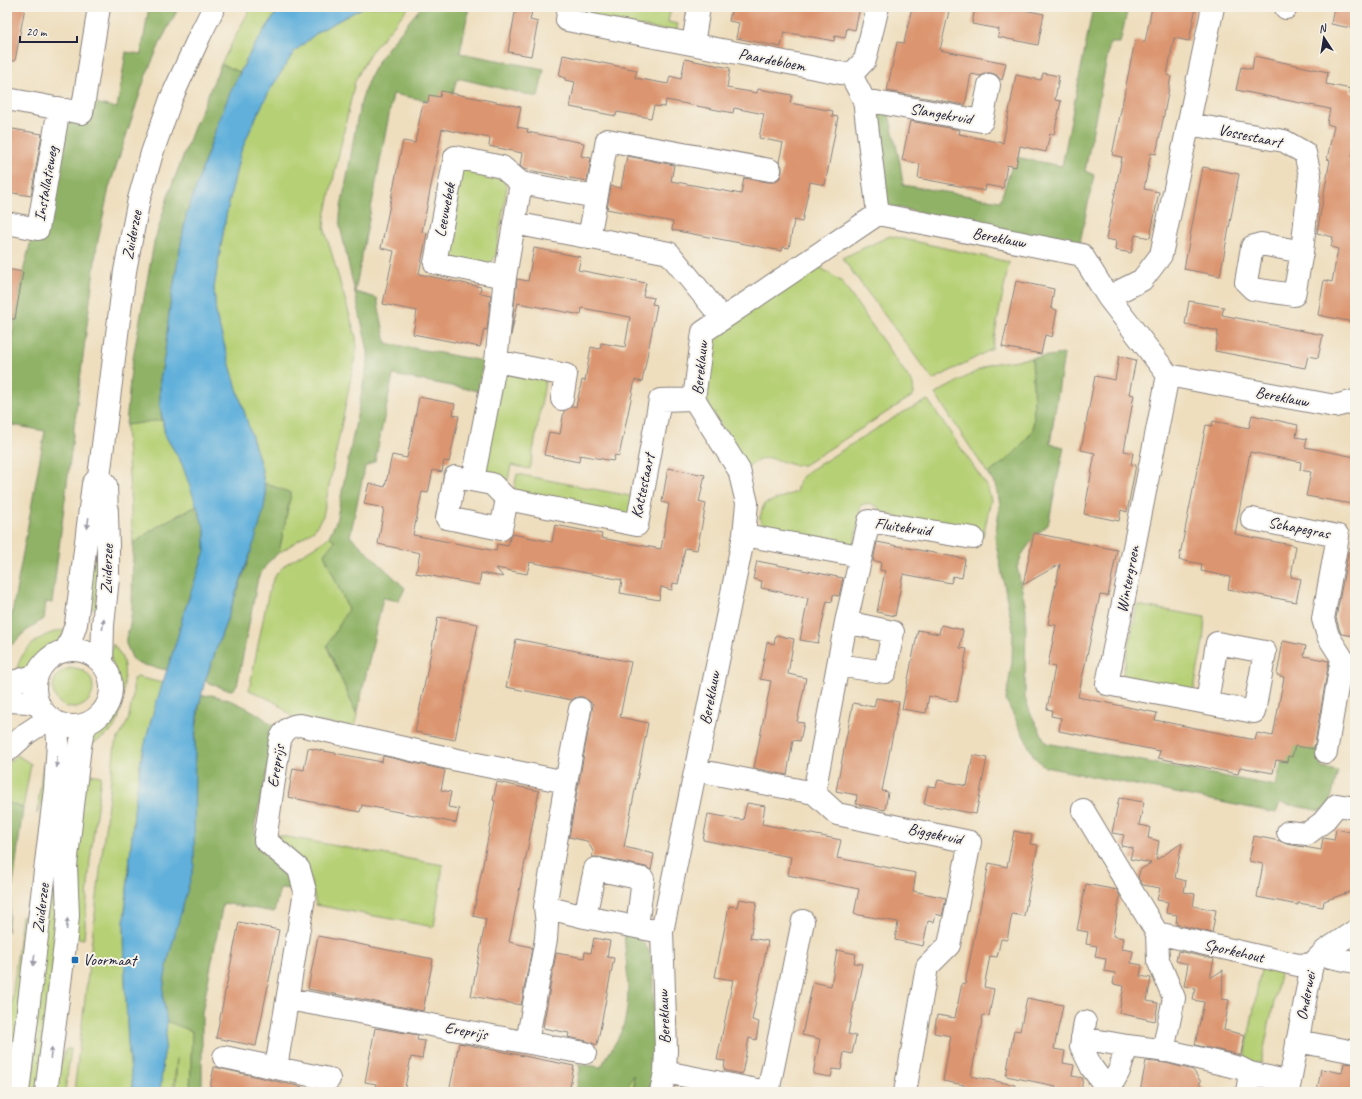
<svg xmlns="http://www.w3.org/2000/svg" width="1362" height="1099" font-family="Caveat,sans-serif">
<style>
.green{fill:#b6d075;stroke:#6c7958}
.forest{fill:#90b266;stroke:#596a50}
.water{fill:#60b0db;stroke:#41698b}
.building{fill:#db9570}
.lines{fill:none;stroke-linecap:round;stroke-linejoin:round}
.minor-casing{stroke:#88807c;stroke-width:24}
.minor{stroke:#fff;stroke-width:22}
.oneway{fill:#9c9ca7}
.poi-dot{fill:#1f6fb2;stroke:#f7f3e8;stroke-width:1.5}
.labels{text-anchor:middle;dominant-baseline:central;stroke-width:4;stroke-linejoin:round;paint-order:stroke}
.street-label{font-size:16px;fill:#22223b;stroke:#f7f3e8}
.poi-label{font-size:16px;fill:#22223b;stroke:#f7f3e8;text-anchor:start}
</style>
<rect width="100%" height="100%" fill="#f7f3e8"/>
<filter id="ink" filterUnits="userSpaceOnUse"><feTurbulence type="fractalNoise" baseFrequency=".025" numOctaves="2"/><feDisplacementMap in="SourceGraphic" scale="8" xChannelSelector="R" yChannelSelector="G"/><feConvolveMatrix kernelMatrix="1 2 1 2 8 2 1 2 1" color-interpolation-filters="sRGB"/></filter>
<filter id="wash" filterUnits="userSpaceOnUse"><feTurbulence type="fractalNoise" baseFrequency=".012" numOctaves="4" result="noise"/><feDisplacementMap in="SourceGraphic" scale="16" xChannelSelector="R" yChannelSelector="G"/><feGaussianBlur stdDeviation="0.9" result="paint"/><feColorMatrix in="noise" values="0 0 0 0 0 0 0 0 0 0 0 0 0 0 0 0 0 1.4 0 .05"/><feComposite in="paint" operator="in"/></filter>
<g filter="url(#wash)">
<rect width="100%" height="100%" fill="#eedebe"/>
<path class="green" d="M251 7H280L251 51 240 72 221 64Z
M364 7H409L370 53 355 81 325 217 324 227 356 337 357 347 355 358 323 516 314 530 279 553 291 493 264 483 261 466 234 379 216 315 214 288 226 216 240 154 254 121 270 90 294 52 319 31Z
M577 7H671L668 22 678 24 676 32 581 17Z
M461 166 499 174 507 187 496 255 489 268 446 258Z
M890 236 1009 262 992 349 933 380 842 258Z
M818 266 841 281 913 384 914 395 804 465H793L770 458 761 459 747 467 704 400 711 341 717 332Z
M1032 358 1034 409 1033 430 1021 446 1009 458 988 474 935 394 990 364Z
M504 370 546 377 530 469 511 465 507 484 482 476Z
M928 400 987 486 991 500 983 536 900 518 882 512 878 507 869 503 861 505 854 545 761 528 760 517 764 504 796 492 799 480 809 471 903 412Z
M162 420 165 435 182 464 198 506C172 517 155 527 133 544L126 425Z
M517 474 635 497 630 518 513 494Z
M99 508 97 609 84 607Z
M329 536 335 541 324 554 348 609 327 647 357 715 354 728 292 717 278 704 265 697 249 690 268 595 272 582 277 573 286 564 324 541Z
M1137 605 1205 617 1203 642 1194 689 1188 692 1122 678Z
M66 630 57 643 41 653 25 670 17 669C21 648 45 631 66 630Z
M113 644C118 651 123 657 124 666 126 677 121 716 116 725 110 734 100 740 91 744L93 731 110 715 118 696 119 680 110 656Z
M53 688a20 20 0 1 1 40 0a20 20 0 1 1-40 0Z
M137 677 163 683 141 759 135 802 124 923 125 980 128 1043 133 1092H74L115 744 128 721 133 696V679Z
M17 755 31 764 23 808 7 802V764Z
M43 765 49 766 47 790 37 814Z
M62 769 61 876 41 1092H22Z
M83 773 101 776 90 861 84 939 71 937Z
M276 835 443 865 434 927 316 905 308 870Z
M22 916 33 917 11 1092H7V1041Z
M1267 967 1281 969 1261 1063 1244 1061 1261 969Z
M166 1021 192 1031 190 1092H175L177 1058 173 1092H160Z
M66 1049H71L65 1092H52L56 1077Z
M633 1074 635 1092H625Z"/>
<path class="forest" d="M149 7H179L162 39 146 75 109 188 97 245 52 603 46 602 44 619C29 627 18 638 7 650V641L45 431 7 424V364L23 272 64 109 90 102 117 108 126 52 141 54Z
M421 7H469L460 53 544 69 538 97 457 78 450 105 393 94 355 292 377 298 386 343 483 361 478 391 393 375 375 461 365 467 350 536 405 588 399 601 383 598 357 715 327 646 348 609 324 554 335 541 329 536 336 522 368 360V351L340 226C339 208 345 190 348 172 354 140 357 105 370 76 381 53 405 27 421 7Z
M1093 7H1128L1120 43H1110L1085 171 1094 175 1079 247 890 206 885 198 872 117 877 114H889L900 163 903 185 1000 201 1015 157 1062 166Z
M221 64 240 72 218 123 186 216 170 305 165 352 160 380V405L162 420 126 425 131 369 154 243 169 193 195 125Z
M1064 354 1050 444 1064 447 1048 525 1036 535 1023 553 1017 567 1026 609 1025 697 1030 712 1046 743 1276 786 1286 742 1321 750V768L1338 771 1330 803 1321 811 1280 803 1276 813 1045 767 1034 757 1006 700 1012 662 1013 630 995 538 1000 503 995 485 988 474 1009 458 1021 446 1033 430 1034 409 1032 358Z
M264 483 291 493 279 553C269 559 264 568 258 578L237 686 232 690 225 689 205 681 247 564 266 495Z
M198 506 205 530V551L183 615 177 639 167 670 139 664 133 660 126 644V638L130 625 132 609 133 544C155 527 172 517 198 506Z
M211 695C236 700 258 712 277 729L255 824V832L295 869 292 889 280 888 274 912 223 903 202 1013V1092H190L192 1031 166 1021 163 997 164 981 169 956 194 759C195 738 197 717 201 696Z
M7 802 23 808 7 932Z
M624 933C643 939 648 944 652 963L655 1047 653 1071 649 1092H635L633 1075 625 1092H576L580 1069 579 1064H577L601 1067C608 1054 622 1035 625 1020 631 993 626 961 624 933Z"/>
<path class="water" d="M280 7H364L319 31 294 52 270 90 254 121 240 154 226 216 214 288 216 315 234 379 261 466 266 495 263 513 255 540 205 681 198 709 195 738 194 866 169 956 164 981 163 997 167 1023 160 1092H133L128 1043 125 980 124 923 135 802 141 759 152 716 177 639 183 615 205 551V530L182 464 165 435 160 405V380L165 352 170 305 186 216 218 123 232 88 251 51Z"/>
<g id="blocks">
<path class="building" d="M7 7H25L15 61 7 60Z
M516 7H533L530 20 538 22 531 56 508 52Z
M732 7H860L855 30 847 28 845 38 835 36 834 41 784 32 781 47 736 38 739 23 729 21Z
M912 7H931L949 11 940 50 1006 63 1002 80 1000 79 997 75 992 73H985L981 76 971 74 965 105 887 91 897 42 904 43Z
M975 7H1009L1044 14 1038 45 998 37 999 29 972 24Z
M1152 7H1196L1189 41 1174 38 1167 75 1171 76 1164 115 1156 154 1151 153 1144 189 1159 192 1150 238 1135 235 1131 253 1115 250 1116 241 1106 239 1122 157 1112 155 1135 41 1145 42Z
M1334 7H1355V29L1331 24Z
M563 55 637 70 635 78 668 84 670 76 681 79 685 59 730 68 727 88 757 93 758 89 792 95 790 103 833 111 832 116 838 117 825 185 810 182 802 222 794 220 789 248 783 247 782 251 672 230 673 222 607 209 611 186 621 188 627 156 674 165 671 181 741 194 744 178 768 182H775L780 178 782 172V166L779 162 783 143 759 138 764 114 734 108 733 113 666 100 665 107 654 106 651 118 617 112 616 116 570 107 575 82 565 80V78L559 76Z
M1254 56 1328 72 1326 84 1351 89 1350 93 1355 94V141L1352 157 1355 158V314L1353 322 1318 315 1324 280 1332 282 1338 249 1331 247 1333 237 1317 233 1330 160 1327 159 1334 126 1327 124 1330 109 1236 90 1241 67 1252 69Z
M1043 73 1059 76 1055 100 1061 101 1054 134H1050L1046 152 1020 146 1016 167 1007 165 1003 188 986 185 985 191 918 178 920 164 902 160 910 121 960 130 959 134 1003 143 1016 75 1041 80Z
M441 91 521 107 517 127 528 129 527 132 584 143 581 156 591 158 587 181 570 178 523 169 520 166 522 153 489 146 490 138 442 129 422 232 427 233 419 274 481 287 480 293 491 295 487 330 484 329 480 347 413 334 417 311 383 304 394 251 381 248 403 141 415 143 423 102 428 103 429 95 440 97Z
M7 128 42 134 31 196 7 192Z
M1203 167 1239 174 1220 276 1184 269Z
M534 248 581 257 578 270 646 283 643 296 654 298 652 304 657 305 642 382 635 380 619 456 615 455 613 461 580 455 579 462 544 455 549 432 560 434 564 411 572 406 576 407 582 380 585 381 591 347 600 349 601 343 625 347 630 317 582 308 581 315 518 303 511 335 517 279 528 281Z
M7 269 23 272 15 319H7Z
M1016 281 1054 289 1051 308 1057 310 1052 337 1045 335 1041 354 1002 347Z
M1189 301 1224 307 1222 315 1323 335 1318 358 1308 356 1305 368 1215 351 1218 331 1185 324Z
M1119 356 1136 360 1129 394 1134 395 1124 451 1133 453 1131 464 1136 465 1127 512 1121 510 1119 521 1084 514 1095 453 1081 450 1095 376 1115 380Z
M419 397 455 404 453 415 459 416 449 462 444 461 442 472 433 470 428 493 422 492 413 535 496 551 497 544 508 546 510 538 512 534 552 542 555 525 602 534 601 538 661 549 669 504 662 502 668 468 705 475 699 502 706 504 697 550 685 548 678 584 673 583 672 590 661 587 659 600 620 593 622 580 530 562 527 574 496 568 503 577 481 573 479 585 416 573 420 553 378 544 384 508 364 504 369 483 385 487 392 455 407 458Z
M1252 415 1298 425 1296 437 1307 439 1305 447 1355 457V490L1352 504 1306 496 1311 472 1300 470 1301 462 1250 452 1235 534 1296 546 1291 577 1301 579 1296 602 1228 589 1230 577 1201 571 1202 564 1179 560 1206 425 1212 426 1213 421 1249 428Z
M1034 533 1117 550 1108 596 1100 595 1078 697 1157 713 1155 720 1255 740 1257 733 1273 736 1284 677 1277 675 1283 641 1306 646 1304 656 1329 661 1314 749 1295 746 1292 757 1288 756 1287 762 1276 760 1273 773 1240 767 1238 774 1158 758 1160 751 1059 731 1061 718 1051 716 1052 710 1047 709 1055 667 1048 665 1056 625 1048 624 1060 564 1023 585Z
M877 542 965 559 962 578 953 576 951 583 903 574 895 616 877 612 885 571 880 570 881 562 873 561Z
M1349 548H1355V636L1341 634 1336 618Z
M757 561 843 578 839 596 833 595 832 602 827 601 818 643 800 640 808 598 761 588 762 581 753 579Z
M438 617 478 624 455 740 415 732Z
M941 625 963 630 960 648 967 649 957 702 929 696 926 713 902 709 918 630 939 634Z
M776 635 794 639 788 674 806 678 797 722 804 723 800 741 793 740 787 775 754 768 771 681 760 679 767 642 774 644Z
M516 639 631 662 620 717 648 723 624 847 654 854 651 870 646 867 598 857H592L593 851 587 841 569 837 593 704 583 697H576L572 700 506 687Z
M876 698 899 702 882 791 888 792 885 810 856 804 857 795 836 791 853 703 874 707Z
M308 748 382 762 383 756 445 770 441 790 451 792 448 807 459 809 456 823 362 805 360 812 288 797 293 768 304 770Z
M973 755 987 758 976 814 924 804 928 786 936 787 938 780 967 786Z
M497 782 539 791 509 942 531 947 532 948 521 1005 471 996 486 919 473 916 495 801 493 800Z
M1119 798 1144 802 1139 825 1150 827 1148 838 1159 841 1156 860 1182 843 1175 878 1186 881 1184 892 1195 894 1193 906 1216 910 1212 933 1176 924 1177 915 1166 913 1168 902 1157 900 1160 888 1143 885 1138 878 1140 870 1151 863 1130 859 1133 848 1121 846 1124 835 1112 833Z
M747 803 765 806 762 824 841 840 837 858 916 873 913 891 946 898 942 916 936 914 934 922 928 921 923 946 895 940 898 922 854 914 859 889 788 875 791 857 703 840 708 814 743 820Z
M1336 829 1355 833V890L1324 901 1323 907 1298 903V905L1257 897 1263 864 1249 861 1254 836 1280 841 1287 844 1321 850 1323 838 1334 840Z
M1014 831 1032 835 1030 844 1038 845 1024 916 1012 914 1007 940 1001 939 997 957 990 956 984 987 994 989 989 1016 983 1015 971 1076 1015 1085 1014 1092H963L964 1085 943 1081 951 1036 934 1033 937 1015 955 1018 962 983 965 984 989 863 1007 867Z
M1086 884 1117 890 1120 896 1113 936 1124 938 1122 949 1133 951 1131 963 1142 965 1140 976 1151 978 1147 1001 1158 1003 1155 1021 1119 1013 1124 986 1113 984 1115 973 1104 971 1106 959 1095 957 1097 946 1086 944 1088 932 1077 930Z
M739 899 757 902 750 938 768 941 752 1020 759 1022 756 1040 749 1038 742 1074 724 1070 725 1061 717 1060 733 980 715 977 729 906 737 907Z
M239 922 279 930 256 1046 216 1038Z
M318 936 433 959 423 1011 308 989Z
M594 938 610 941 607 957 614 958 597 1045 587 1041 568 1037 569 1033 543 1028 556 953 584 958 585 952 591 953Z
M837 950 856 954 854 963 862 964 848 1034 856 1036 852 1054 844 1052 841 1070 833 1069 831 1077 813 1074 820 1039 802 1035 813 982 831 986Z
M1178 951 1214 959 1210 978 1223 970 1222 999 1229 1000 1224 1030 1245 1035 1241 1055 1195 1045 1204 1002 1193 1000 1195 988 1184 986 1188 964 1176 961Z
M1027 998 1063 1005 1054 1049 1065 1051 1063 1063 1074 1065 1072 1076 1083 1078 1081 1092H1055L1056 1086 1006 1076 1014 1030 1020 1031Z
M375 1028 418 1035 417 1040 425 1041 422 1059 411 1057 404 1092H374L376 1084 365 1082Z
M459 1043 574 1066 569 1092H449Z
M1146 1061 1166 1063 1193 1070 1201 1082 1199 1083 1206 1092H1140Z
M1344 1063 1355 1064V1092H1317L1321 1069 1342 1073Z
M214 1067 302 1087 301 1092H209Z"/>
</g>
</g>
<g filter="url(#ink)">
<use href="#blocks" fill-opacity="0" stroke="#88807c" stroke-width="1"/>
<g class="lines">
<defs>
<path id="minor" d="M569 7 567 20 851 75
M1286 8V7
M693 44 699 7
M7 99 82 113 99 7
M864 100 982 121 989 85
M1189 124 1284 141 1305 153 1310 175 1302 252 1294 295 1253 289 1246 282 1252 247 1261 244 1302 252
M878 214 864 100 851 75 865 60 878 7
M7 223 38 229 59 108
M514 223 669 253 722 318
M589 238 607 140 770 170
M505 277 435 263 455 157 502 167 521 183 596 197
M1108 297 1142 280 1161 255 1213 7
M496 361 505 277 521 183
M1168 375 1107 684 1254 712 1265 652 1217 643 1207 702
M99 477 106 485 108 545V578L103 625 102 663
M473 480 496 361 566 375 562 399
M507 499 501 529 447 518 455 477 492 484 507 499 637 525 660 400 694 399
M1252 519 1338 536 1323 619 1328 636 1342 658 1326 752
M744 535 860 556
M35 688a38 38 0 1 1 76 0a38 38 0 1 1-76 0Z
M65 651 70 642 76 624 93 484 99 477 125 271 139 199 152 153 171 99 200 35 214 7
M838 665 885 672 893 632 846 622
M7 682 16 681 37 675
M7 701 30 702 40 706
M7 751 27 733 50 718
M696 770 814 793 837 814 970 842 949 945 927 967 905 1092
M814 793 846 622 869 521 973 538
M1083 810 1157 933 1158 960 1174 998 1163 1051
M1288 832 1307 834 1323 822 1337 805 1355 808
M545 907 585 917 651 930
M585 917 595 869 643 879 637 927
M1157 933 1298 965 1312 964
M1321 955 1355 962
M288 999 585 1053
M1085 1022 1081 1046 1092 1068 1109 1091
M1082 1038 1127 1046
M1297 1041 1355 1052
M527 1042 546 939 547 924 545 907 566 782 580 709
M224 1057 329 1079
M276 1068 305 891 299 869 265 840 280 740C283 732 290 725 300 725L462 761 566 782
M665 1072 767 1092
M1112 1084 1119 1071 1127 1046 1168 1051 1240 1068 1250 1073
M18 1092 55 789 58 743 57 723
M46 1092 66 937 68 915 66 866 80 746 83 732 87 724
M661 1092 665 1072 666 1050 662 932 744 535 747 503 739 470 694 399 703 332 878 214 1082 255 1108 297 1168 375 1335 406 1355 401
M768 1092 803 921
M1247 1092 1250 1073 1290 1082
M1288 1092 1312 964 1325 951 1355 931"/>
</defs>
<use href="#minor" class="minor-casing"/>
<use href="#minor" class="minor"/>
</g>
<defs><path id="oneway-solid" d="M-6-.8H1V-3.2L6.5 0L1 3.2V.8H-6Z"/></defs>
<g class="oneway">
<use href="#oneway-solid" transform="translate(88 523) rotate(97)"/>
<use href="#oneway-solid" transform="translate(103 624) rotate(-84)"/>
<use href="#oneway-solid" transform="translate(57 762) rotate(93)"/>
<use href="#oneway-solid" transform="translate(67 924) rotate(-85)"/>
<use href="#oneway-solid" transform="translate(34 960) rotate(97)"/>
<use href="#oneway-solid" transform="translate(51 1053) rotate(-83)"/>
</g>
</g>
<rect class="poi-dot" x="71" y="956" width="8" height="8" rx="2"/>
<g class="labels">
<g class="street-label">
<text transform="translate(772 60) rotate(11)">Paardebloem</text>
<text transform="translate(941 114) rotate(10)">Slangekruid</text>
<text transform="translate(1250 136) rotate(12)">Vossestaart</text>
<text transform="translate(46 184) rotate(-80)">Installatieweg</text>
<text transform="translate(445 210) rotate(-79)">Leeuwebek</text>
<text transform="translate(132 235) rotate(-79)">Zuiderzee</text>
<text transform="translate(999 238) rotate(11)">Bereklauw</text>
<text transform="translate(700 368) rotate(-84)">Bereklauw</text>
<text transform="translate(1282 397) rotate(11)">Bereklauw</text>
<text transform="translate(643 486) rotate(-78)">Kattestaart</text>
<text transform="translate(903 527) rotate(8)">Fluitekruid</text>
<text transform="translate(1299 528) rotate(11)">Schapegras</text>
<text transform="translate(107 569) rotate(-88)">Zuiderzee</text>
<text transform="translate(1128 579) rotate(-79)">Wintergroen</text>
<text transform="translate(710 698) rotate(-79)">Bereklauw</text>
<text transform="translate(276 766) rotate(-81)">Ereprijs</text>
<text transform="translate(935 834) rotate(12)">Biggekruid</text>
<text transform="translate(41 908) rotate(-83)">Zuiderzee</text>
<text transform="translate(1234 951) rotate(13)">Sporkehout</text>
<text transform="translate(1306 996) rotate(-79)">Onderwei</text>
<text transform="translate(664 1017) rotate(-92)">Bereklauw</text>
<text transform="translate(466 1031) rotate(10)">Ereprijs</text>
</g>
<g class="poi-label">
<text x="83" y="960">Voormaat</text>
</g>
</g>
<rect width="1362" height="1099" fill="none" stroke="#f7f3e8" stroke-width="24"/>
<g transform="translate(1324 38) rotate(348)" stroke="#f7f3e8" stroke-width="3" paint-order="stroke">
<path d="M0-3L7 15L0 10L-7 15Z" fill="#22223b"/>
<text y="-6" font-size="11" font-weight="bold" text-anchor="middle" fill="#22223b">N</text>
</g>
<path d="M20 36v6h57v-6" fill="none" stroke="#22223b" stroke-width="2"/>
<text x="26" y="36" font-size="12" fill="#22223b" stroke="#f7f3e8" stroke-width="3" paint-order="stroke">20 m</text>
</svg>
